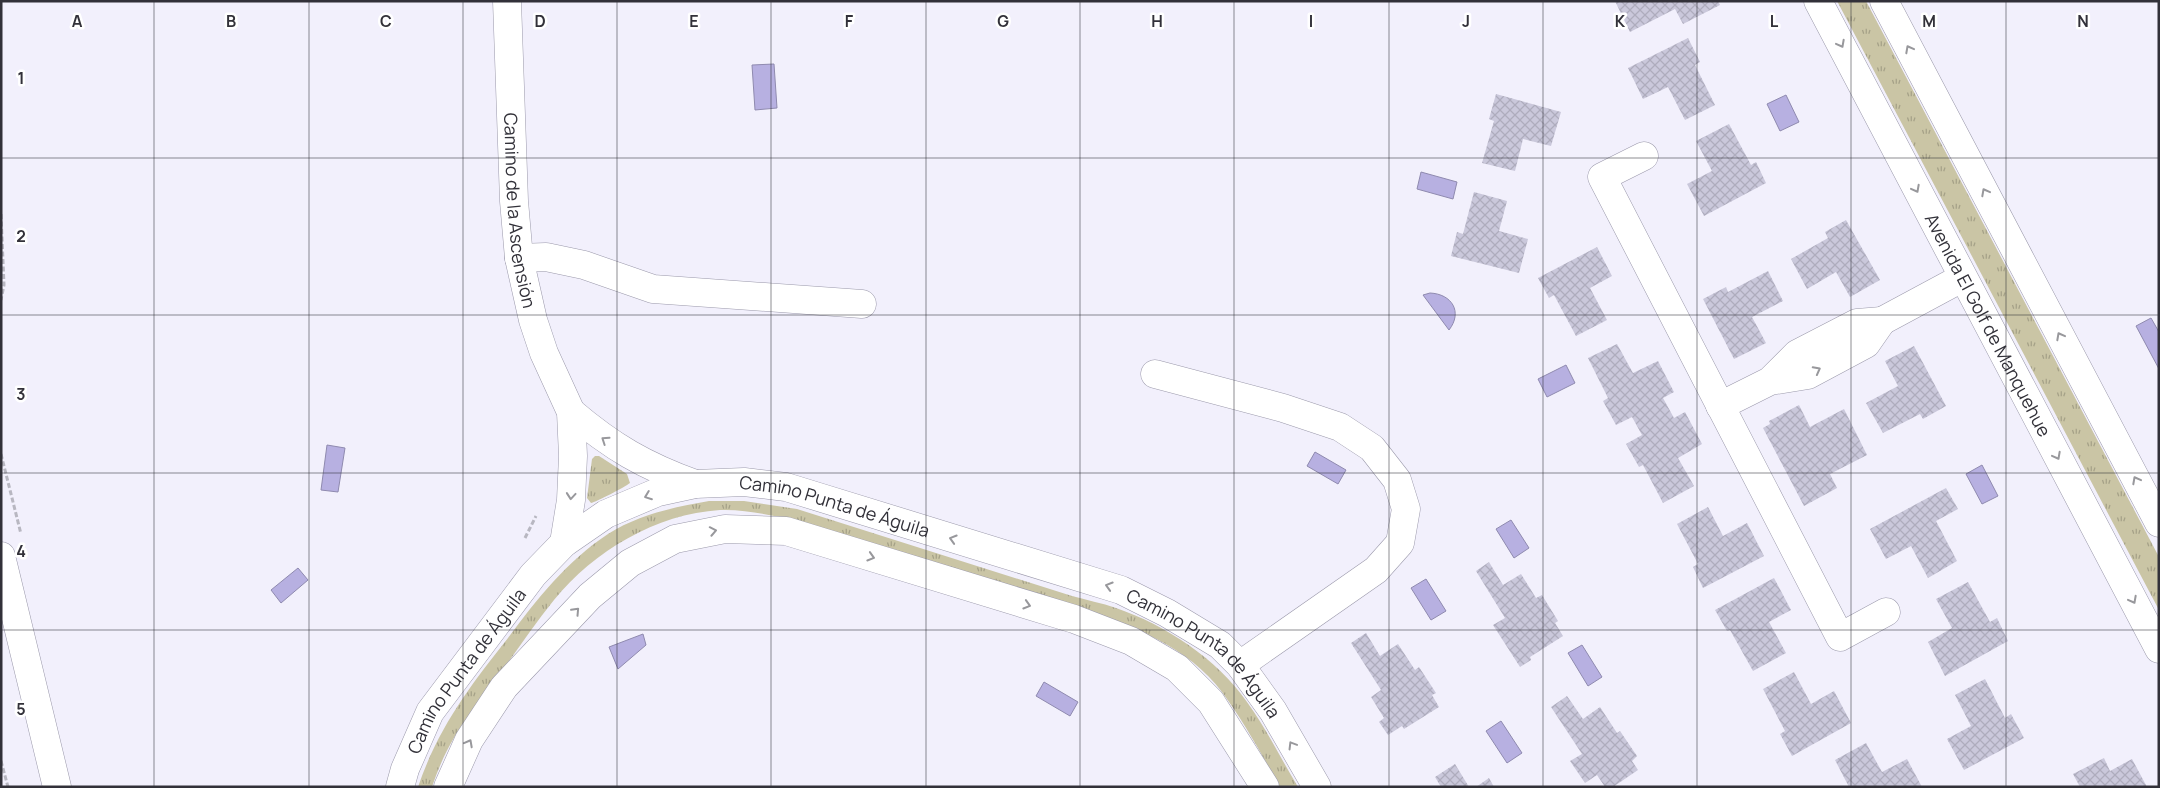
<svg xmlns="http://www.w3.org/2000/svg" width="2160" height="788" font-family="Manrope,sans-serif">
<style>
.grass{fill:url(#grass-tufts)}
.water{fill:#b7b0e1;stroke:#8f8aaf}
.building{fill:url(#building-cross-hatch)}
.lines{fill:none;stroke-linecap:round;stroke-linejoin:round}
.street-casing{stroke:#9b99ab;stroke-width:29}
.path{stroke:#b8b7c1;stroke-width:3;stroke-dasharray:5 2.5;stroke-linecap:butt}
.street{stroke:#fff;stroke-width:28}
.oneway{stroke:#98989c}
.grid{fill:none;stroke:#323139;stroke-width:1;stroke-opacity:0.55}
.labels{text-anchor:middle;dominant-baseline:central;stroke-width:5;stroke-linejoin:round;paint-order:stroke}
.street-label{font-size:18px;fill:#323139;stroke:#fff}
.grid-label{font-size:16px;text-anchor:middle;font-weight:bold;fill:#323139;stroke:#fff;stroke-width:5;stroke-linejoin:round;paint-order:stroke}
</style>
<defs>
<pattern id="grass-tufts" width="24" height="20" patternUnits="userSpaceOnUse" patternTransform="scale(1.25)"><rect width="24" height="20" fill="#cac5a5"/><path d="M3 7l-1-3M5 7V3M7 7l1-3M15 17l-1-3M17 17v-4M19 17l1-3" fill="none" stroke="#a5a187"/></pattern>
<pattern id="building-cross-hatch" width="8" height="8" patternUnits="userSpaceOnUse" patternTransform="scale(1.25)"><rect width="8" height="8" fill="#cac8db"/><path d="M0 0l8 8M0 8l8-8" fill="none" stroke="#aeacbd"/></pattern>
</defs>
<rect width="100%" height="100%" fill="#f2f0fc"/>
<path class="grass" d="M1837 1H1866L2159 557V610Z
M595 456H599L627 474 630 483C625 487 596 502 591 503L587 498 592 459Z
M709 501H744L797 509 1072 596C1086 600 1102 603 1116 608 1166 625 1217 659 1247 702 1266 728 1281 759 1298 787H1280C1262 755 1244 722 1222 692 1188 647 1135 627 1084 610L791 519C768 515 744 509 720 510 656 514 594 551 554 600 537 621 522 643 507 664 475 707 449 735 432 787H418C438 728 470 686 508 638 537 599 567 561 608 534 638 515 674 507 709 501Z"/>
<path class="water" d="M774 64 777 108 755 110 752 65Z
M1786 95 1799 122 1780 131 1767 104Z
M1421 172 1457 182 1453 199 1417 189Z
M1430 293C1452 294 1463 312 1449 330L1423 295Z
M2151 318 2159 332V369L2136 326Z
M1566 365 1575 383 1547 397 1538 379Z
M327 445 345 448 338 492 321 490Z
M1315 452 1346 470 1338 484 1307 466Z
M1982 465 1998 496 1982 504 1966 474Z
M1511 520 1529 548 1514 558 1496 529Z
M298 568 308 580 281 603 271 590Z
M1426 579 1446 611 1431 620 1411 588Z
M643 634 646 645 618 669 609 647Z
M1582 645 1602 677 1588 686 1568 653Z
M1044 682 1078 702 1070 716 1036 696Z
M1501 721 1522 753 1507 763 1486 731Z"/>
<path class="building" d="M1615 1H1718L1720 5 1683 24 1675 9 1630 32Z
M1688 38 1700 62 1695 65 1715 105 1685 120 1668 87 1643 99 1628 68Z
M1496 94 1561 112 1551 146 1523 139 1515 171 1482 163 1494 121 1489 119Z
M1729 124 1751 165 1756 162 1766 183 1704 216 1687 184 1712 171 1696 141Z
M1474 192 1507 201 1499 231 1528 239 1519 273 1451 256 1457 232 1463 234Z
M1846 220 1880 280 1850 297 1836 272 1807 289 1791 259 1828 238 1825 232Z
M1597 247 1612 276 1590 288 1607 320 1576 336 1554 295 1549 298 1538 278Z
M1768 271 1783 301 1752 317 1766 343 1734 359 1703 299 1726 287 1728 292Z
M1617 344 1633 373 1658 361 1674 392 1663 398 1674 418 1685 412 1702 444 1678 458 1694 486 1663 503 1643 465 1639 467 1626 444 1642 435 1632 417 1616 425 1603 401 1608 398 1588 358Z
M1914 346 1946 406 1923 419 1920 414 1883 433 1866 403 1898 386 1885 361Z
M1799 405 1810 427 1844 409 1867 455 1830 474 1837 488 1804 506 1763 428 1770 424 1769 421Z
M1946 488 1958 509 1936 521 1957 561 1928 578 1911 546 1886 559 1870 529Z
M1708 507 1723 536 1747 523 1764 556 1703 588 1693 567 1698 564 1677 524Z
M1489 562 1503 585 1521 574 1536 598 1542 595 1558 621 1555 623 1563 636 1530 657 1531 660 1520 667 1493 625 1505 618 1476 571Z
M1774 578 1791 610 1769 622 1786 653 1753 671 1730 630 1727 631 1715 610Z
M1968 582 1990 622 1997 618 2008 641 1945 676 1928 642 1952 628 1936 599Z
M1366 633 1380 656 1398 644 1415 670 1419 667 1436 693 1432 695 1439 707 1404 729 1402 726 1388 735 1379 722 1384 718 1371 697 1381 690 1351 643Z
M1794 672 1811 704 1834 691 1851 723 1792 756 1780 734 1785 731 1763 689Z
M1985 679 2005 718 2011 714 2024 738 1964 770 1947 739 1971 726 1955 695Z
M1567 696 1583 719 1600 707 1617 733 1620 731 1637 756 1632 761 1638 770 1613 787H1605L1597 775 1585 783 1570 761 1582 754 1551 707Z
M1866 743 1882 772 1907 759 1922 787H1849L1835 760Z
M2104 758 2110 771 2132 759 2147 787H2080L2073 774Z
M1455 764 1469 787H1441L1435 777Z
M1489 778 1494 787H1476Z"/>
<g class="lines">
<defs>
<g id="street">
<path id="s1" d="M507 1 514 201 519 258 533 320 544 353 571 412 573 456 571 500 564 543"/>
<path id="s2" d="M1818 1 2159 649"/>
<path d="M1884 1 2159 523"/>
<path d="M1644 156 1602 177 1840 637 1886 612"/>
<path d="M519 258 546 257 584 265 653 289 862 304"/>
<path d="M1882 321 1962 278"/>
<path d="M1155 374 1283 408 1340 427 1372 448 1397 480 1406 509 1400 543 1376 570 1240 665"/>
<path d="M1720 406 1770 381 1808 375 1866 344 1882 321 1857 323 1797 354 1770 381"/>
<path d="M571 412C612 447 645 466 695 484"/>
<path d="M1 556 57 787"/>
<path id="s3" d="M400 787 405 769 430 712 533 575 564 543 606 514 658 492 695 484 744 482 786 487 1121 590 1167 613 1220 645 1240 665 1273 711 1317 787"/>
<path d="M448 787 469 740 504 687 590 596 630 563 675 539 725 529 786 531 1074 619 1131 641 1177 668 1211 702 1265 787"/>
</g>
</defs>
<use href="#street" class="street-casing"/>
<path class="path" d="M1 214 4 285 1 300
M1 454 21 534
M525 538 536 516
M1 761 8 787"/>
<use href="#street" class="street"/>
</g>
<defs><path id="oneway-chevron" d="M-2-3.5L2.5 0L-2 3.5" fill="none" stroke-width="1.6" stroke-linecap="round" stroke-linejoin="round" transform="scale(1.25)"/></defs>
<g class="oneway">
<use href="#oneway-chevron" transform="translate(1841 44) rotate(62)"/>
<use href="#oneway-chevron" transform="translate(1909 49) rotate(-118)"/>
<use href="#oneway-chevron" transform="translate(1916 189) rotate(62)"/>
<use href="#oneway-chevron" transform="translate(1985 192) rotate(-118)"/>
<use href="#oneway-chevron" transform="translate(2060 336) rotate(-118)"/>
<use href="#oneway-chevron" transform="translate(1817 370) rotate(-28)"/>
<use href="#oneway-chevron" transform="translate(605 440) rotate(-146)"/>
<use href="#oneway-chevron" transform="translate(2057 456) rotate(62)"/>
<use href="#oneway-chevron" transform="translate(2136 480) rotate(-118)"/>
<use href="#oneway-chevron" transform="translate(571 496) rotate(95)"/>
<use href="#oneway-chevron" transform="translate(648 496) rotate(159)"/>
<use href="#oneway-chevron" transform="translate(713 531) rotate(-11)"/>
<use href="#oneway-chevron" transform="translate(953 539) rotate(-163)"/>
<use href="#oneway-chevron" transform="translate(871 557) rotate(17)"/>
<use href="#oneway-chevron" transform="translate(1109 586) rotate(-163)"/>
<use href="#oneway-chevron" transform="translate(2133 600) rotate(62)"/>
<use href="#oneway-chevron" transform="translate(1027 605) rotate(17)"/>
<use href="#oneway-chevron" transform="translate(576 611) rotate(-47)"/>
<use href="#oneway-chevron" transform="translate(469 743) rotate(-62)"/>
<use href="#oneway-chevron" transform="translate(1292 745) rotate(-121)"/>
</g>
<path class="grid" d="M154 1V787M309 1V787M463 1V787M617 1V787M771 1V787M926 1V787M1080 1V787M1234 1V787M1389 1V787M1543 1V787M1697 1V787M1851 1V787M2006 1V787M1 158H2159M1 315H2159M1 473H2159M1 630H2159"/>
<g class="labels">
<g class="street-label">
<text stroke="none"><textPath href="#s1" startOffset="210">Camino de la Ascensión</textPath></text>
<text stroke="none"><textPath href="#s2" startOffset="366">Avenida El Golf de Manquehue</textPath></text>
<text stroke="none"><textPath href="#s3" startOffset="585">Camino Punta de Águila</textPath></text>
<text stroke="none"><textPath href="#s3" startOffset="990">Camino Punta de Águila</textPath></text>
<text stroke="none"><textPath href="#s3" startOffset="135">Camino Punta de Águila</textPath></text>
</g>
</g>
<g class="grid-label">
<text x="77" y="27">A</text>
<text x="231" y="27">B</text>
<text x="386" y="27">C</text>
<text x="540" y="27">D</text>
<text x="694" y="27">E</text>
<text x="849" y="27">F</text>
<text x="1003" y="27">G</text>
<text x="1157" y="27">H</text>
<text x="1311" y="27">I</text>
<text x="1466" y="27">J</text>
<text x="1620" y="27">K</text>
<text x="1774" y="27">L</text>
<text x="1929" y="27">M</text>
<text x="2083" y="27">N</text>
<text x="21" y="84">1</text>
<text x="21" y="242">2</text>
<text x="21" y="400">3</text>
<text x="21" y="557">4</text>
<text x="21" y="715">5</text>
</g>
<rect width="2160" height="788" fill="none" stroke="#323139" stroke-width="5"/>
</svg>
